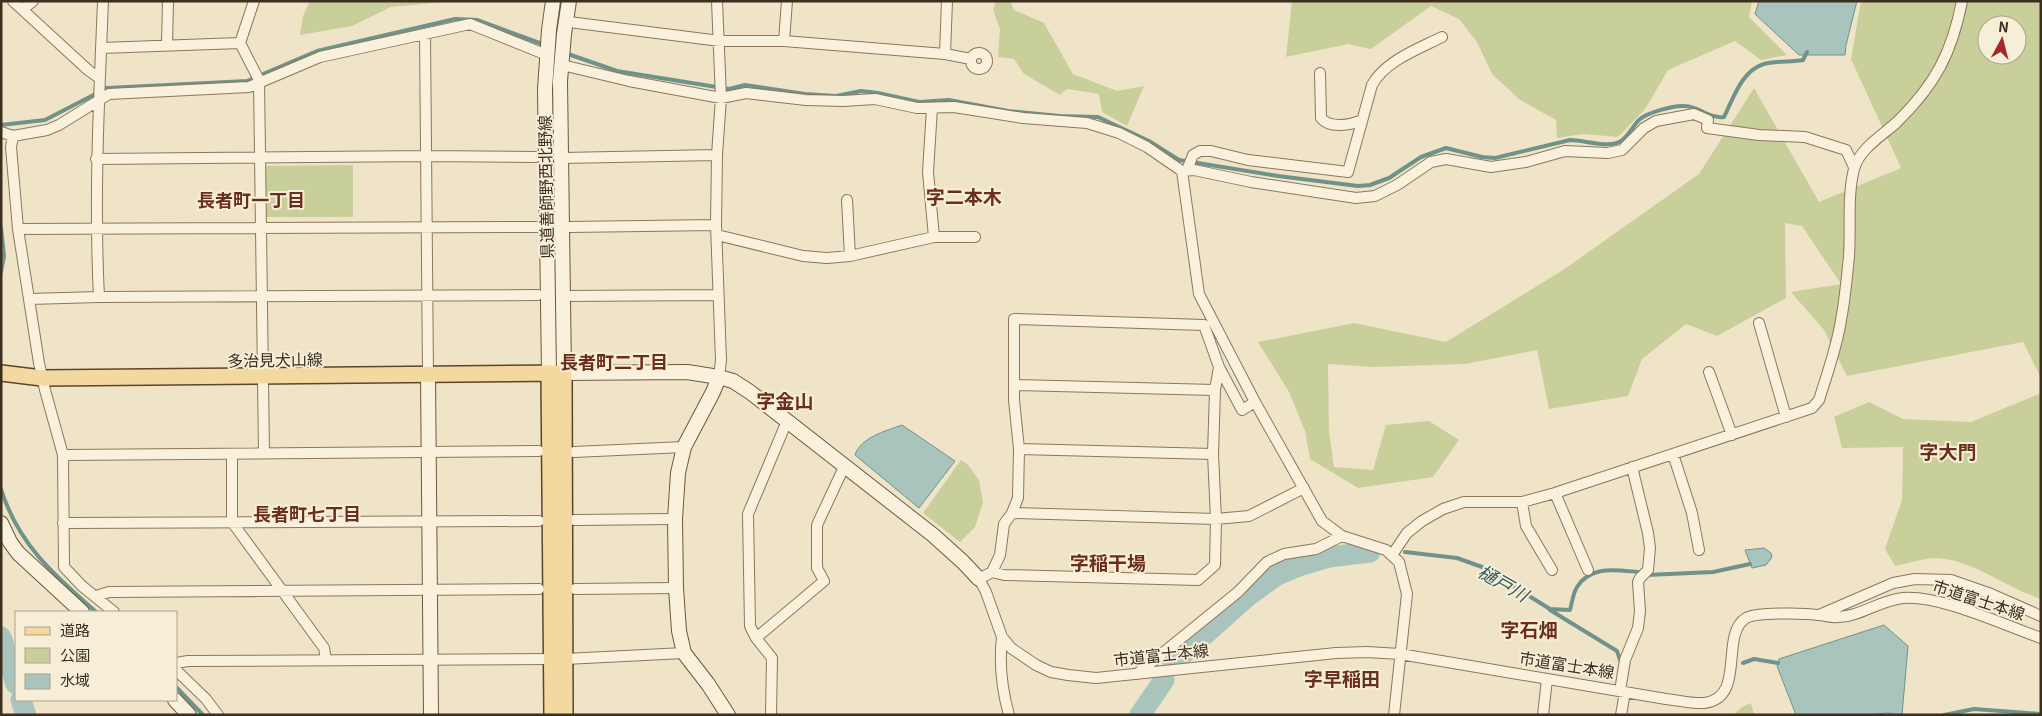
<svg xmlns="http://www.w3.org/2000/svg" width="2042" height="716" font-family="Georgia,'Noto Sans JP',serif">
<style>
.green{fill:#c9cf9b;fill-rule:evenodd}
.water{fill:#a9c4bc;stroke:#6f938a}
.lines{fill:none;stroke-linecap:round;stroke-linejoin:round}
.stream{stroke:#6f938a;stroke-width:4}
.river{stroke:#a9c4bc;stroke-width:21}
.street-casing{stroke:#8d765c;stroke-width:12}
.secondary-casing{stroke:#6f573f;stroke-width:16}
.primary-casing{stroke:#5b4430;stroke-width:18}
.street{stroke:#faf1dc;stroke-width:10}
.secondary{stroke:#faf1dc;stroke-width:14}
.primary{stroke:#f3d9a0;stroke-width:15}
.labels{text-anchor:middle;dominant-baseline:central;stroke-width:4;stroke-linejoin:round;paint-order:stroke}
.street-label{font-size:16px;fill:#3d2e20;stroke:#f7eed8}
.neighbourhood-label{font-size:18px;font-weight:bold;fill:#6b2e1e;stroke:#f7eed8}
.water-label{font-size:18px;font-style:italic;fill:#2f5d5a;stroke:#f7eed8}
.quarter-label{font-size:19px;font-weight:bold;fill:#6b2e1e;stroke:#f7eed8}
</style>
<rect width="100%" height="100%" fill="#f0e4c8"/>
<path class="green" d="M310 1H454L391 7 352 26 300 35 303 16Z
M996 1H1010L1014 10 1044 23 1073 74 1117 91 1144 86 1127 126 1102 112 1099 94 1067 89 1060 95 1024 74 1014 59 998 57 1000 29 993 10Z
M1292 1H1752L1749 17 1787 55 1761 60 1735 41 1668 70 1645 109 1618 137 1583 134 1557 138 1556 120 1520 100 1492 74 1477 42 1459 19 1431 6 1371 49 1348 44 1286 57Z
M1861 1H2041V378L2023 342 1847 376 1824 330 1791 292 1841 284 1802 226 1785 223 1786 298 1717 336 1686 324 1642 359 1628 396 1549 409 1537 350 1465 364 1373 367 1328 364 1329 431 1334 467 1373 470 1386 425 1429 421 1459 440 1433 477 1358 488 1310 459 1305 431 1289 392 1258 342 1354 323 1446 342 1563 270 1699 174 1754 88 1819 202 1901 168 1851 59ZM1987 25H2017V55H1987Z
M353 165V217H265L264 166Z
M2041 393V599C2006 588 1972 559 1936 558 1923 558 1908 564 1895 566L1885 549 1902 500 1903 447 1842 448 1834 417 1869 402 1903 419 1971 422Z
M961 460 968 465 979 480 983 502 975 527 960 542 923 513Z
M1751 703 1754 715H1733L1742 707Z"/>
<path class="water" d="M1759 1H1857L1846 45 1845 55H1799L1755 14Z
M902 425 955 461 919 508 855 455C861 437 886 431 902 425Z
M1764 548 1771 553 1772 557 1766 565 1752 568 1745 550Z
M1884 625 1908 646 1902 715 1888 713 1869 715H1796L1777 666 1779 659Z"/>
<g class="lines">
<path class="stream" d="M565 53 617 71 729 89 745 85 805 94 836 96 861 91 878 93 919 102 949 100 1008 111 1060 116 1098 117 1149 141 1179 160 1278 176 1358 186 1370 185 1389 178 1421 157 1446 148 1482 157 1495 158 1570 140C1583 140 1608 148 1619 142 1628 138 1633 125 1640 119 1647 113 1674 105 1684 106 1699 106 1709 119 1724 117 1733 99 1742 70 1764 64 1774 61 1792 62 1803 60L1807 52
M1 125 45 120 107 88 247 81 317 51 455 19 477 20 545 45
M1 228 4 256 1 272
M1 489C18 544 54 575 96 612
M1405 552 1457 558 1482 567 1550 609 1570 610C1572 603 1573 593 1577 587 1591 565 1616 570 1638 572
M1647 575 1713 572 1750 564
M1550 610 1617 651 1620 660
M1743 663 1754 659 1778 663
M176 687 203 715
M1944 715 1974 709 2041 714"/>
<path class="river" d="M1 637 16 684
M1173 663 1248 596 1277 575 1299 566 1329 557 1370 552
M21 700 26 715
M1140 715 1164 680"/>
<defs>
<path id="street" d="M13 1 88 70 99 78
M254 1 240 43 259 80 264 453
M717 1 721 98 717 155 716 225 721 360 719 377
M23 9 33 1
M569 22 720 41H784L945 54 947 1
M425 34 428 374
M784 41 787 1
M167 44 168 1
M101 48 240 43
M971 61a8 8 0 1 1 16 0a8 8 0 1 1-16 0Z
M945 54 971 59
M562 65 629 81 721 98 746 93 806 100 843 101 875 99 917 108 954 107 1023 118 1087 123 1119 133 1147 147 1182 171 1194 170 1251 182 1356 198 1375 196 1397 185 1431 162 1446 159 1491 167 1526 162 1565 151 1608 153 1622 150 1644 128 1656 121 1694 114 1708 120 1707 128 1759 135 1805 137 1846 150 1854 167
M1320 73 1321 118C1330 129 1351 125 1362 120
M932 108 928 172 934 237
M1 132 13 136
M562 158 717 155
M96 159 430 156 536 157
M1187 170 1193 155 1200 151H1211L1248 160 1348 172 1372 85C1385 61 1418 49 1442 37
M1182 171 1199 294 1255 402 1322 521 1342 536 1386 550 1399 562 1407 594 1394 715
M847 200 850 256
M569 227 716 225
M18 229 537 227
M717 235 803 256 827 258 850 256 934 237H975
M563 296 718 295
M99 297C94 198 99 100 103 1
M29 299 99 297 538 295
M1759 323 1786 417
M1219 367 1242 410 1255 402
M1709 372 1732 435
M1015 385 1215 390
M1019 449 1213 454
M574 452 684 447
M232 454V522L324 648 326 660
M1673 454 1692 513 1699 550
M63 455 539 451
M1555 493 1588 570
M1522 502 1526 526 1552 570
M1012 513 1216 519 1249 516 1304 488
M574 520 675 519
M63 523 539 521
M1392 555 1407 533 1422 521 1443 509 1464 502H1522L1555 493 1812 408 1819 400C1827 374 1837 347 1841 320 1845 299 1847 277 1849 256 1851 227 1847 197 1854 169 1859 149 1883 135 1897 122 1935 85 1952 53 1962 1
M992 572 1000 555 1004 524 1012 513 1018 498 1019 449 1014 400V319L1204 325 1219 367 1215 390 1213 454 1216 519 1215 565 1198 580 1004 575 992 572 979 579 986 592 1002 637 1011 648 1036 665 1051 672 1068 675 1096 678 1336 653 1367 652 1400 654 1666 699C1678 700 1691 704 1704 703 1747 698 1719 635 1746 618 1756 612 1805 613 1818 615 1824 615 1831 618 1837 617 1860 617 1880 600 1903 598 1941 595 2004 625 2041 638
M575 589 676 588
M96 596 109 592 539 589
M114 612 82 586 64 567 63 455 45 390 39 363 18 229 11 147 13 136 47 130 59 125 109 94 249 87 320 57 470 24 547 55
M1819 615 1893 583 1915 579 1951 580 1991 594 2041 616
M1002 637C999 663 1002 690 1009 715
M756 638 824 581 817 568V525L844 467
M565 659 684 653
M176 663 188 661 552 659
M176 670 206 699 218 715
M1137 674 1238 592 1267 562 1284 554 1316 549 1342 536
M1620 691 1625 660 1638 628 1640 611 1638 582 1640 578 1648 570 1650 548 1648 533 1632 467
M771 715 772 658 756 638 750 626 748 514 787 421
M1543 715 1547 679
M1621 715 1625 692"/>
<path id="secondary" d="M569 1 564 34 560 81 564 373 687 372 719 377 733 381 750 392 933 535 963 562 979 579
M549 373 545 89 549 30 553 1
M428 374 431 715
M719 377 713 392 684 447 678 473 675 519 676 588 679 631 684 653 708 684 728 715
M1 523 10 542 18 553 82 612
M175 700 189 715"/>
<path id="primary" d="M1 373 42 378 564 373 565 715
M549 373 552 715"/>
</defs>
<use href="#street" class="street-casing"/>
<use href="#secondary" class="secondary-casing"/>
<use href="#primary" class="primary-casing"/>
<use href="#street" class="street"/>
<use href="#secondary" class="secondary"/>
<use href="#primary" class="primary"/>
</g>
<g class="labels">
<g class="street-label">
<text transform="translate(545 187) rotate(-91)">県道善師野西北野線</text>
<text transform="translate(275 359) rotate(-1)">多治見犬山線</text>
<text transform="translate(1979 599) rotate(18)">市道富士本線</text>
<text transform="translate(1161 654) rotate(-6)">市道富士本線</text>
<text transform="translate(1567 664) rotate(9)">市道富士本線</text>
</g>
<g class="neighbourhood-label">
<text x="251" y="199">長者町一丁目</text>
<text x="614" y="361">長者町二丁目</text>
<text x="307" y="513">長者町七丁目</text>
</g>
<g class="water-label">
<text transform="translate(1504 582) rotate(30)">樋戸川</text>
</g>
<g class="quarter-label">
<text x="964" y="195">字二本木</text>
<text x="785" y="399">字金山</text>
<text x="1948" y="450">字大門</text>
<text x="1108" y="561">字稲干場</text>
<text x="1529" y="628">字石畑</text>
<text x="1342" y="677">字早稲田</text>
</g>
</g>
<rect width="2042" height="716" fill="none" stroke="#3d2e20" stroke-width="5"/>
<rect x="15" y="611" width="162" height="90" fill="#f7eed8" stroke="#ada18e"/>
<rect x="25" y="627" width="25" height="8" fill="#f3d9a0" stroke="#ada18e"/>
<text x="60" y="636" font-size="15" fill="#3d2e20">道路</text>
<rect x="25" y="648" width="25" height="15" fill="#c9cf9b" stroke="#ada18e"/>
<text x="60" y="661" font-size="15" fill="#3d2e20">公園</text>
<rect x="25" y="674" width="25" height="15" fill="#a9c4bc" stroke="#ada18e"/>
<text x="60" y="686" font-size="15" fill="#3d2e20">水域</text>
<g transform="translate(2002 40) rotate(7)"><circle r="24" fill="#f7eed8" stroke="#ada18e"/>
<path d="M0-4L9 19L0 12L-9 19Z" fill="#9e2a2b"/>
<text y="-8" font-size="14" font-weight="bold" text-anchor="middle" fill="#3d2e20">N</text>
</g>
</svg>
